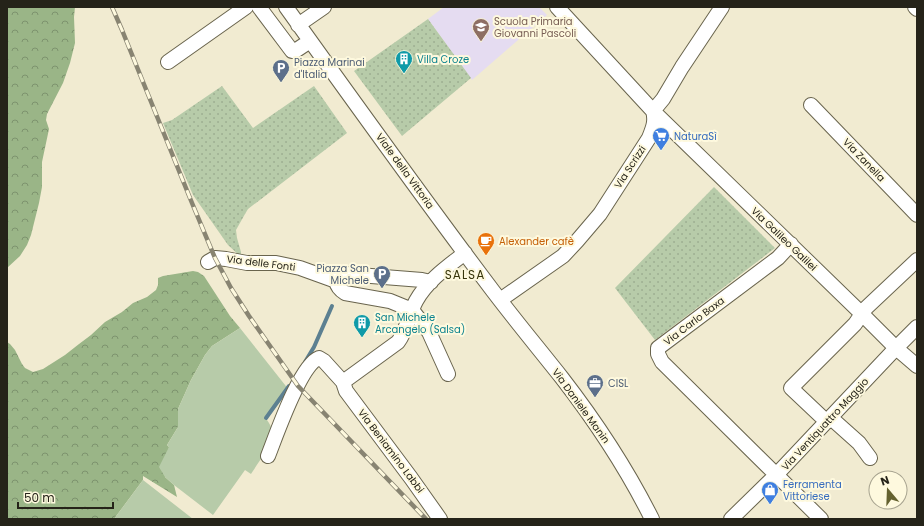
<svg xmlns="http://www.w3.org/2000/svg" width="924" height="526" font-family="Poppins,sans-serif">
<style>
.education{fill:#e5dcf1}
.grass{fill:url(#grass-dots)}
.forest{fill:url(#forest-crowns)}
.park{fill:#b7cba9}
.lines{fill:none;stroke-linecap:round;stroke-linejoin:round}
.stream{stroke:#5c8091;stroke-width:4}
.minor-casing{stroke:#69644d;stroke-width:16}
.minor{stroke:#fff;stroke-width:14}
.rail-casing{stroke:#888472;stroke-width:4.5}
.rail{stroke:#fef9de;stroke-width:3;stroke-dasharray:9;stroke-linecap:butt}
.labels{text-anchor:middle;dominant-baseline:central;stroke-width:4;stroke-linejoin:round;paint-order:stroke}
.education-label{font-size:10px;fill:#785e54;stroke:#fef9de;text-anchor:start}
.culture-label{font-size:10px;fill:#0d838f;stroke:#fef9de;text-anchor:start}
.service-label{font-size:10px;fill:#4e5e75;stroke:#fef9de;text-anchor:start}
.shop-label{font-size:10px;fill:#366cbe;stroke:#fef9de;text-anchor:start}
.street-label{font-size:10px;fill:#252319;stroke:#fef9de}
.food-label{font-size:10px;fill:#c56008;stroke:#fef9de;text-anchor:start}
.quarter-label{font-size:12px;letter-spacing:1px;fill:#37350a;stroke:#fef9de}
</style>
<defs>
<pattern id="grass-dots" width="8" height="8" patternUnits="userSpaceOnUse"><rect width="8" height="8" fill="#b7cba9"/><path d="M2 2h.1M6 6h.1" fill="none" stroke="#9dae91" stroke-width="1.8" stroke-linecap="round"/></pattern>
<pattern id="forest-crowns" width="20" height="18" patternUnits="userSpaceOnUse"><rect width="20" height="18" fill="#9ab587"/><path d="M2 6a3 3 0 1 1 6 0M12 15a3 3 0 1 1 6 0" fill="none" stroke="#7d936e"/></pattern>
</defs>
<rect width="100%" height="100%" fill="#f1ebd1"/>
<path class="education" d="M444 7H539L547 15 472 80 428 19Z"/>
<path class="grass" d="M428 19 471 78 402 136 354 71Z
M222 86 253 128 314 86 347 133 248 209 245 214 236 230 237 238 241 252V257L228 245 193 195 163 123 172 120Z
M714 187 775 248 655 340 615 288Z"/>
<path class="forest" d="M7 7H75L74 17 75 43 70 63 63 83 47 114 46 120 49 129 42 162V187L39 203 31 235 27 245 20 256 7 268Z
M193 271 198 272 204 276 230 316 240 328 212 346 205 355 191 380 178 409V427L167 445 169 447 165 477 174 485 177 497 143 476V480L114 519H7V342L10 344 15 350 22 364 25 368 33 372 43 369 65 355 79 344 91 335 105 322 122 312 133 303 147 297 156 290 158 285V278L163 276Z"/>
<path class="park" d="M240 328 289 390 266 419C269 422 272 428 273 433 274 441 256 466 251 474L245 470 213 515 174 485 165 477 159 467 169 447 167 445 178 427V409L191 380 205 355 212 346Z
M143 480 193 519H114Z"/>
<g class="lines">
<path class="stream" d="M305 362 314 347 332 306
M266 418 289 386"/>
<defs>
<path id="minor" d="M259 7 292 51H295L310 41
M286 7C354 102 422 197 493 291 515 320 539 349 562 378 596 422 627 469 652 519
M557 7 653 111 862 314 896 348 917 366
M915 7 917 9
M298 25 324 7
M168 62 246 7
M811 105 917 215
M653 111 663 99 682 67 722 7
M791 244 778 258 658 348V354L662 362 821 519
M208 262 215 258 226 259 247 263H276L300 268 336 281
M431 282 422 280 346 274 340 276 336 281C337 286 340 290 345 293L390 301 412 310 429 332 448 374
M500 300 553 263 563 256 577 241 600 214 649 138C653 128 656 121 653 111
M343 382 398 342C407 330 409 314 416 301 427 281 447 267 465 253
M831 418 859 443 870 458
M827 422 791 388 855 324 866 308 917 260
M268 456C276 436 300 365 319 358L324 361 343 382 346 391 411 478 440 519
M731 519 776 475 896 348 917 327"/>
</defs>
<use href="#minor" class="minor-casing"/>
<use href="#minor" class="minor"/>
<defs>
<path id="rail" d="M112 7 122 30 192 203 215 258 231 288 249 316 298 386 426 519"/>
</defs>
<use href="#rail" class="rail-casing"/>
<use href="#rail" class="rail"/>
</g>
<defs>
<symbol id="school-pin" viewBox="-11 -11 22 30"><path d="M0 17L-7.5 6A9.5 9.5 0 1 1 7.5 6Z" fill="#8d6e63" stroke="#fef9de"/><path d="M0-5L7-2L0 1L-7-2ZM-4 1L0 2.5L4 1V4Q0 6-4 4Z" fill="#fff"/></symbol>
<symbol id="building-pin" viewBox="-11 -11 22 30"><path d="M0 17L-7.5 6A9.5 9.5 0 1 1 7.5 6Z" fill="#0f9aa8" stroke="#fef9de"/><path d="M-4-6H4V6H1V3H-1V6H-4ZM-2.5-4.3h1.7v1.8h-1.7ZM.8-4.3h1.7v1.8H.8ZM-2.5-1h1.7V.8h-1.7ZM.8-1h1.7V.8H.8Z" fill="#fff"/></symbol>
<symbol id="parking-pin" viewBox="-11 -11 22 30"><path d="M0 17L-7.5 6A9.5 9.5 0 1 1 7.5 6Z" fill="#5c6f8a" stroke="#fef9de"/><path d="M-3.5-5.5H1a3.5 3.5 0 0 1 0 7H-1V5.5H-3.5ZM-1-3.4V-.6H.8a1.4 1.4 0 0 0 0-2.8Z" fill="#fff"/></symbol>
<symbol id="supermarket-pin" viewBox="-11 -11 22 30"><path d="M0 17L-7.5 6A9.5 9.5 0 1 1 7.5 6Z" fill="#3f7fe0" stroke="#fef9de"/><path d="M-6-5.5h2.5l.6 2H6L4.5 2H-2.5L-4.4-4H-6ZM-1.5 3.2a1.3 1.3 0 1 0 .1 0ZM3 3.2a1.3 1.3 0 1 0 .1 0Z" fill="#fff"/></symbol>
<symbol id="cafe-pin" viewBox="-11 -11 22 30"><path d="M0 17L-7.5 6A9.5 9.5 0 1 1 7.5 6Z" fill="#e8710a" stroke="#fef9de"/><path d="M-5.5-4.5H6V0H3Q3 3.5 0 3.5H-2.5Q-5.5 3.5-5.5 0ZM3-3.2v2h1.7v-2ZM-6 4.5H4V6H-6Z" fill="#fff"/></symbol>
<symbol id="office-pin" viewBox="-11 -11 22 30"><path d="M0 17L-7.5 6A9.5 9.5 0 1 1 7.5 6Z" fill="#5c6f8a" stroke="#fef9de"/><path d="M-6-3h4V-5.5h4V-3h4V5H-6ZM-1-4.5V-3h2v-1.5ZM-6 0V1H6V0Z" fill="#fff"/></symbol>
<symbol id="shop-pin" viewBox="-11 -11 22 30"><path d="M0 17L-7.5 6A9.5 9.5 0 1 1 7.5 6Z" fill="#3f7fe0" stroke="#fef9de"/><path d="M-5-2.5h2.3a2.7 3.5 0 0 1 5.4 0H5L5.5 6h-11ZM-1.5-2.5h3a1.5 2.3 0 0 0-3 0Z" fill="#fff"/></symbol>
</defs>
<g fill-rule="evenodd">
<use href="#school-pin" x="471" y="17" width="20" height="27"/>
<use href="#building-pin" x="394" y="49" width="20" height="27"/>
<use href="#parking-pin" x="271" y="58" width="20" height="27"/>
<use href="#supermarket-pin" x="651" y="126" width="20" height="27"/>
<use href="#cafe-pin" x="476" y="231" width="20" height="27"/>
<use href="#parking-pin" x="372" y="264" width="20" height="27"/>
<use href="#building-pin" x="352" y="313" width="20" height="27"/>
<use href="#office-pin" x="585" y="373" width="20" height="27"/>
<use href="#shop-pin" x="760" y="480" width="20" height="27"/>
</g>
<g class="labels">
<g class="education-label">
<text x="494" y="21">Scuola Primaria<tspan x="494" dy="12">Giovanni Pascoli</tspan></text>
</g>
<g class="culture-label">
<text x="417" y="59">Villa Croze</text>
<text x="375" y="317">San Michele<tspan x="375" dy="12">Arcangelo (Salsa)</tspan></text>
</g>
<g class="service-label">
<text x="294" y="62">Piazza Marinai<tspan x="294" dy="12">d'Italia</tspan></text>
<text x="369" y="268" text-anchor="end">Piazza San<tspan x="369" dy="12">Michele</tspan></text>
<text x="608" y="383">CISL</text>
</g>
<g class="shop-label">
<text x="674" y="136">NaturaSì</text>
<text x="783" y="484">Ferramenta<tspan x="783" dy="12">Vittoriese</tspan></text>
</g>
<g class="street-label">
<text transform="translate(864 160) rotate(46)">Via Zanella</text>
<text transform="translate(630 167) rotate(-57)">Via Scrizzi</text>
<text transform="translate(405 171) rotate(54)">Viale della Vittoria</text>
<text transform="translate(784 239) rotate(44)">Via Galileo Galilei</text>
<text transform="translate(261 263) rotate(7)">Via delle Fonti</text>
<text transform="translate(694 321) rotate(-37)">Via Carlo Baxa</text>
<text transform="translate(581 406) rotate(54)">Via Daniele Manin</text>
<text transform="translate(825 424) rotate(-47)">Via Ventiquattro Maggio</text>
<text transform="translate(391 451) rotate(53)">Via Beniamino Labbi</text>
</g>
<g class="food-label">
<text x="499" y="241">Alexander cafè</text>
</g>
<g class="quarter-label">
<text x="465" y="274">SALSA</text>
</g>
</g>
<rect width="924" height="526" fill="none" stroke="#252319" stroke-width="16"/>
<g transform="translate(888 490) rotate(341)"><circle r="19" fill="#fef9de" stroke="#a7a38f"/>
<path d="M0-3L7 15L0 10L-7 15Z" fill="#65622f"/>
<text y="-6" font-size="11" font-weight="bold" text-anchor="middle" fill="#252319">N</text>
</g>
<path d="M18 502v6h95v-6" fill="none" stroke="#252319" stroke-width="2"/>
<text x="24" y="502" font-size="12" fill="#252319" stroke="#fef9de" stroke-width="3" paint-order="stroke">50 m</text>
</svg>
